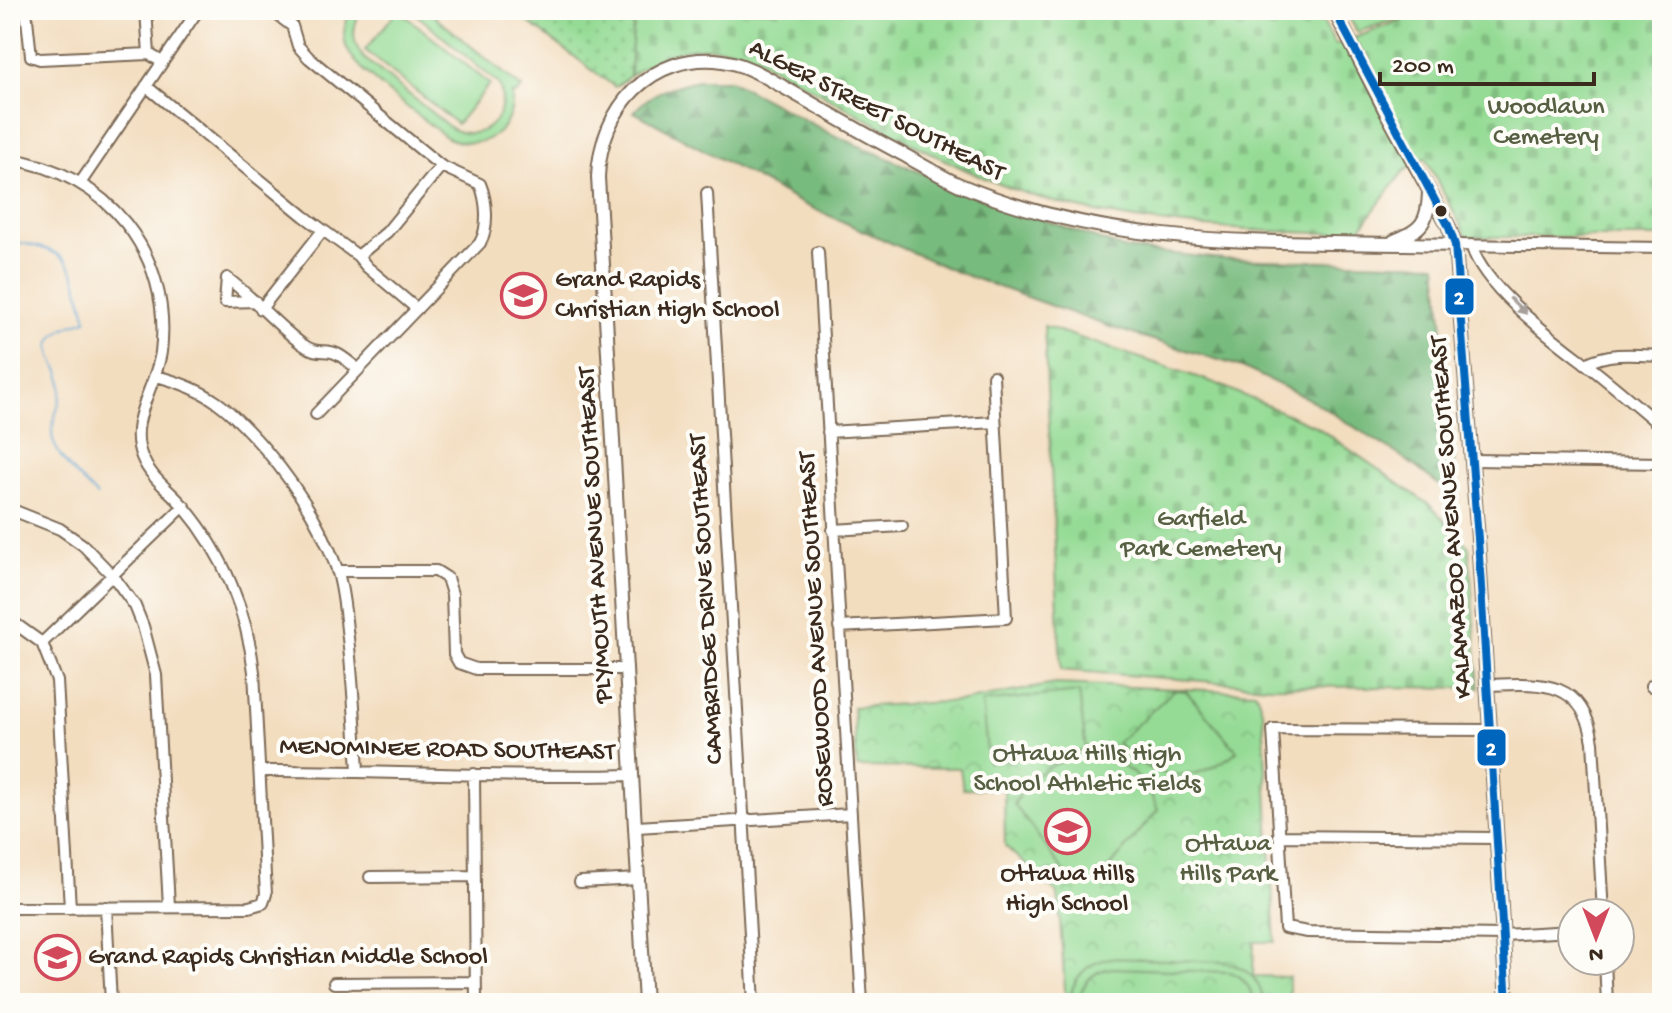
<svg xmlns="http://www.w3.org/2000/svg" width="1672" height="1013" font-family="'Gochi Hand',sans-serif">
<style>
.grass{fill:url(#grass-dots);stroke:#68825a;stroke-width:2}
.forest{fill:url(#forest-firs);stroke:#5a724e;stroke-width:2}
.cemetery{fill:url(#cemetery-stones);stroke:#68825a;stroke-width:2}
.park{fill:url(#park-crowns);stroke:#68825a;stroke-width:2}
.pitch{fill:#95db95;stroke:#68825a;stroke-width:2}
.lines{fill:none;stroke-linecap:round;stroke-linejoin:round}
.stream{stroke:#59a2d0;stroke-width:2}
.minor-casing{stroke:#7b6956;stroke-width:14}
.major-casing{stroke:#7b6956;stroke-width:16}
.minor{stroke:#fff;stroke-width:10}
.major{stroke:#fff;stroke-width:12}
.bus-1-casing{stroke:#fdfcf7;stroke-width:14}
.bus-1{stroke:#0065bd;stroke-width:8}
.oneway{fill:#a79f9a}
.bus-dot{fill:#3b2a1e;stroke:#fdfcf7;stroke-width:3}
.labels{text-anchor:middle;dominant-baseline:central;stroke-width:8;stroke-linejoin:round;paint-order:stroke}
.park-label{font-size:26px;fill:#565f42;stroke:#fdfcf7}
.street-label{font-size:26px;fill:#3b2a1e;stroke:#fdfcf7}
.poi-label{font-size:26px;fill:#3b2a1e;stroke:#fdfcf7;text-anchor:start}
.line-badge{stroke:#fdfcf7;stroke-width:3}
.badge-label{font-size:22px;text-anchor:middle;font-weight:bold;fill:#fff}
</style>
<defs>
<pattern id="grass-dots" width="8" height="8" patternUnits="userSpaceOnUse" patternTransform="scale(2)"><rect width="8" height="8" fill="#95db95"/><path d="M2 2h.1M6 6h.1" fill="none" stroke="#81bc80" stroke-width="1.8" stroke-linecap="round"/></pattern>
<pattern id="forest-firs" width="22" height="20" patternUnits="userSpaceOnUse" patternTransform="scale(2)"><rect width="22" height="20" fill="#78bb7e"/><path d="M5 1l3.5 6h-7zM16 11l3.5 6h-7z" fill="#649867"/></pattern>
<pattern id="cemetery-stones" width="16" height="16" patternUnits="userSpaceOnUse" patternTransform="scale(2)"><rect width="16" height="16" fill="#95db95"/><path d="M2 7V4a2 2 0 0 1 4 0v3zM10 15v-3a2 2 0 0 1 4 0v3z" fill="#81bc80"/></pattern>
<pattern id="park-crowns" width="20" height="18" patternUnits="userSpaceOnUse" patternTransform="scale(2)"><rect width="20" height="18" fill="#95db95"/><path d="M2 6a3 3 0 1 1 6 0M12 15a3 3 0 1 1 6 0" fill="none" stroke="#81bc80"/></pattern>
</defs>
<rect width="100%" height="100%" fill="#fdfcf7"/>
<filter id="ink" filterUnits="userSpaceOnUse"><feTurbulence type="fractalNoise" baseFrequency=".0125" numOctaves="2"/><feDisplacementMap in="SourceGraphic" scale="16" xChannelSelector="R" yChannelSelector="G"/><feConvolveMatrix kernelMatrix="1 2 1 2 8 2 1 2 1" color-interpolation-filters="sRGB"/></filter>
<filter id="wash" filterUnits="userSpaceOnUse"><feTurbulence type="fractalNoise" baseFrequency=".006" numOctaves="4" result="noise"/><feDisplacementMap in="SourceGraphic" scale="32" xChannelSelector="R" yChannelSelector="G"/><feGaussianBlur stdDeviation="1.8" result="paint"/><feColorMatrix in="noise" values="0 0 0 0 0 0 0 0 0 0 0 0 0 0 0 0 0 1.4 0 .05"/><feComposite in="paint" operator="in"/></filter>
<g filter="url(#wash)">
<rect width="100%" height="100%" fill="#f3ddbf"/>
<path class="grass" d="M512 10H634L630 76 615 87Z"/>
<path class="forest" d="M698 80H730L827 132 975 196 1126 249 1223 259 1437 264 1458 499 1405 459 1313 401 1242 367 1113 328 954 271 801 203 634 112C651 91 673 86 698 80Z"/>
<path class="cemetery" d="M634 10H1317L1335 45 1429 10H1662V237H1467L1425 158 1403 172 1356 234C1229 230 1099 228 980 176 897 140 820 90 738 50 693 44 667 49 630 76Z
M1044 326 1215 383 1317 427 1431 506 1469 547 1479 688 1268 686 1061 670Z"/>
<path class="park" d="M1345 10H1425L1357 32Z
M1055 684 1256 692 1263 713 1275 942H1254L1253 976 1289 977V1003H1066L1058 894 1005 846 1004 788 963 789 960 768 857 767 853 707 963 701Z"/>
<path class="pitch" d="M351 10H363C351 25 351 43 364 58L452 129C484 144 511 116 499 84L411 10H427L522 88 516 95 512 93C516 132 480 154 446 137 424 119 353 70 346 46 342 34 345 21 351 10Z
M398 10 490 84 457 124 365 50Z
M1174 690 1186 691 1237 751C1196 786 1152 782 1117 743Z
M1079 692 1086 751 988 762 982 702Z
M1092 756C1126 762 1146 779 1158 810L1096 883H1073L1014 804C1032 772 1056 758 1092 756Z
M1110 958 1224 962C1247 967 1260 979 1264 1003H1254C1251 987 1244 977 1229 972L1113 968C1093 970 1081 983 1079 1003H1070C1071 978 1087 963 1110 958Z"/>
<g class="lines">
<path class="stream" d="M10 241C74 252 71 259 87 320 74 324 57 328 51 342 47 354 58 366 61 377 66 402 46 422 54 443 62 464 82 481 97 496"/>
</g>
</g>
<g filter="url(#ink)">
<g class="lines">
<defs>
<path id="minor" d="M26 10 31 56 40 59 149 54
M146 10 149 54 162 62
M271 10 292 26 298 46 309 58 441 166 480 184C487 201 489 227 480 243L316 414
M146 86 304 216 358 256 367 267 417 309
M10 159C106 173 173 253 161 352 156 387 127 421 142 457 151 479 170 490 184 507 224 554 247 612 254 672L266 894 263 903 249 907 10 908
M81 182 198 10
M707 193 754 1003
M1455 245 1662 248
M1471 245C1484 288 1551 337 1586 364 1612 384 1637 406 1662 427
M818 252 862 1003
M358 256 387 232 441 166
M255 301 225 302 227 278C254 298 275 324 302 344 318 356 325 348 337 354 344 357 351 364 358 369
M261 309 323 230
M1586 364C1609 351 1637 355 1662 356
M156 376C210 390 229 408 265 449 296 485 321 524 337 569 343 589 345 609 347 630 353 676 355 723 358 770
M828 432 995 422
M1473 460 1662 463
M10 509 60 529 83 545 113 576 135 606 143 626 156 675 169 906
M833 530 902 526
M337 571H436L447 578 452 594 454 654 459 663 476 669H627
M10 620 42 643 57 681 70 908
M839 627 1006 618 993 376
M42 643 184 506
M1487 685C1540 683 1583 678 1593 742L1603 913
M1651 686 1662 687
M1490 730 1273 729 1285 928 1308 932 1503 935 1572 931
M260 771C385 770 509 779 633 775
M474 774 476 1003
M637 827 851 814
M1279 836 1496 838
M370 877 474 876
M580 882 639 879
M106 907 111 1003
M1605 961 1607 1003
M334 983 475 982"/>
<path id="major" d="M1334 10 1386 112 1448 225 1455 245 1478 539 1507 1003
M1394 241C1422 230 1428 222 1429 193
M645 1003 598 177C600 109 651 51 723 61 738 63 751 69 764 76 812 103 858 131 906 156 924 166 942 177 960 185 1122 253 1284 240 1455 245"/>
</defs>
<use href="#minor" class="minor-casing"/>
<use href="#major" class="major-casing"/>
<use href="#minor" class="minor"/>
<use href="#major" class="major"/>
<defs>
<path id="bus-1" d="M1334 10 1448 225 1455 245 1478 539 1507 1003"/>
</defs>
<use href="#bus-1" class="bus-1-casing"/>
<use href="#bus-1" class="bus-1"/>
</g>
<defs><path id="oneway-solid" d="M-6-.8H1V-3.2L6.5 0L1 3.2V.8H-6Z" transform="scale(2)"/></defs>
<use class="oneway" href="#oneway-solid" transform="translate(1518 306) rotate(44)"/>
</g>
<defs>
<symbol id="school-ring" viewBox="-11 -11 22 22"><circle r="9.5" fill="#fdfcf7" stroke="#d1495b" stroke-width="1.5"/><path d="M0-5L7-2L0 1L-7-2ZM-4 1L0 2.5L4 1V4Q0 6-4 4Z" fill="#d1495b"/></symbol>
</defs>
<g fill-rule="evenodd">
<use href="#school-ring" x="498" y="270" width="51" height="51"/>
<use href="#school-ring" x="1042" y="806" width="51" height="51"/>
<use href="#school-ring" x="32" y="932" width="51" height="51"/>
</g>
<circle class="bus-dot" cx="1441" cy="211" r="7"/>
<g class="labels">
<g class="park-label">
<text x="1546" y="108">Woodlawn<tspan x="1546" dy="30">Cemetery</tspan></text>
<text x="1201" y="520">Garfield<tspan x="1201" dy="30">Park Cemetery</tspan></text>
<text x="1087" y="755">Ottawa Hills High<tspan x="1087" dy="30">School Athletic Fields</tspan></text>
<text x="1228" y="845">Ottawa<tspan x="1228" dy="30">Hills Park</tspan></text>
</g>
<g class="street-label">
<text transform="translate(876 112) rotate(27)">ALGER STREET SOUTHEAST</text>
<text transform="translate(1453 517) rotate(-94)">KALAMAZOO AVENUE SOUTHEAST</text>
<text transform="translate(597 535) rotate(-93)">PLYMOUTH AVENUE SOUTHEAST</text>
<text transform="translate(708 599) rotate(-93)">CAMBRIDGE DRIVE SOUTHEAST</text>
<text transform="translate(818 629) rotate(-93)">ROSEWOOD AVENUE SOUTHEAST</text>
<text transform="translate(447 751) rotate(1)">MENOMINEE ROAD SOUTHEAST</text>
</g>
<g class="poi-label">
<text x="555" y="281">Grand Rapids<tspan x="555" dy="30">Christian High School</tspan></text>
<text x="1067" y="875" text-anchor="middle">Ottawa Hills<tspan x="1067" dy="30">High School</tspan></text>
<text x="88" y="958">Grand Rapids Christian Middle School</text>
</g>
</g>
<g class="line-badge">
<rect x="1444" y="277" width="31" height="39" rx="8" fill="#0065bd"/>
<rect x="1476" y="728" width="31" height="39" rx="8" fill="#0065bd"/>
</g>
<g class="badge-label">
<text x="1459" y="304">2</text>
<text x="1491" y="755">2</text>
</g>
<rect width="1672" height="1013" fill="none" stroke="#fdfcf7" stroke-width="40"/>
<g transform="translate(1596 937) rotate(180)"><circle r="38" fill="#fdfcf7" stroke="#afa8a0" stroke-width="2"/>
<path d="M0-6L14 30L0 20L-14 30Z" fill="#d1495b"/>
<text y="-12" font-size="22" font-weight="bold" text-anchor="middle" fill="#3b2a1e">N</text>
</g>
<path d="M1380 72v12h214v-12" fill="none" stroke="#3b2a1e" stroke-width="4"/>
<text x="1392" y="72" font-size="24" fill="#3b2a1e" stroke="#fdfcf7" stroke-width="6" paint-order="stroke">200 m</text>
</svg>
